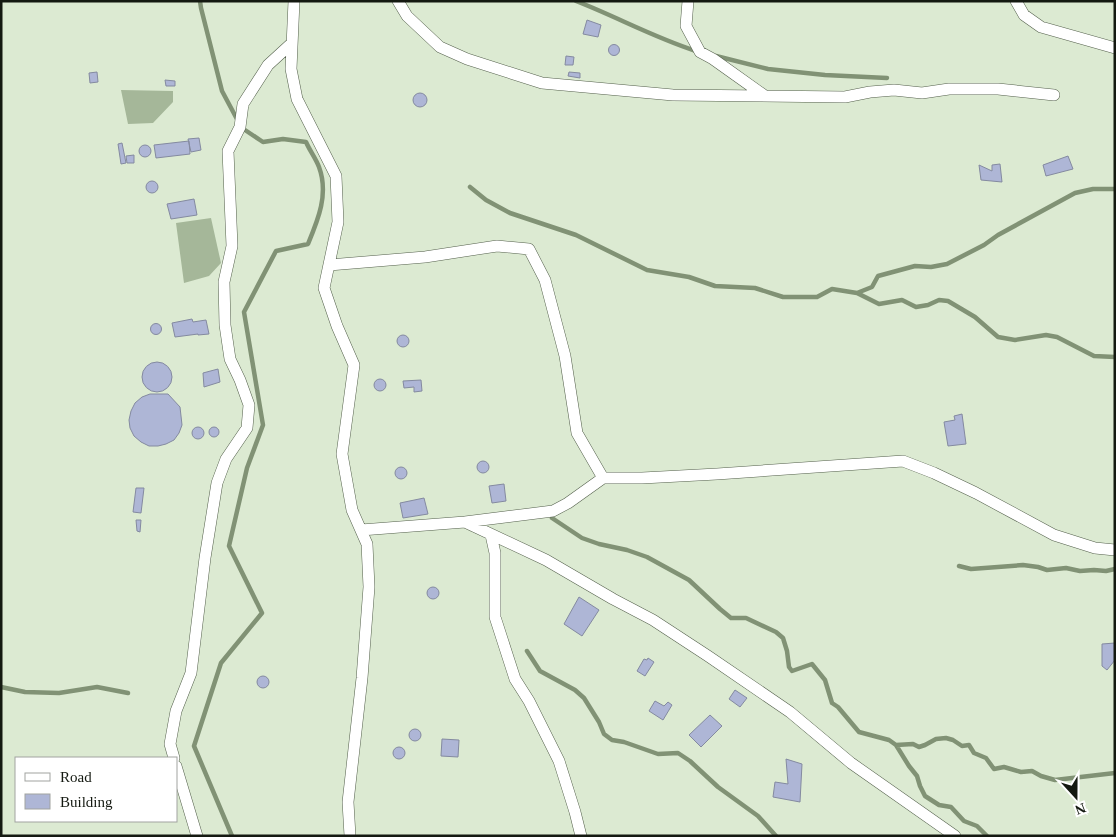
<svg xmlns="http://www.w3.org/2000/svg" width="1116" height="837" font-family="'Times New Roman',serif">
<style>
.forest{fill:#a5b799}
.lines{fill:none;stroke-linecap:round;stroke-linejoin:round}
.stream{stroke:#819275;stroke-width:4.5}
.building{fill:#aeb6d6;stroke:#848aa0}
.street-casing{stroke:#54604c;stroke-width:12}
.street{stroke:#fff;stroke-width:11}
</style>
<rect width="100%" height="100%" fill="#dcead2"/>
<path class="forest" d="M121 90 173 91V102L153 123 128 124Z
M211 218 221 263 209 276 184 283 176 223Z"/>
<g class="lines">
<path class="stream" d="M200 1 201 8 222 91 238 121
M576 1C617 17 655 38 696 51
M716 56 768 69 825 75 887 78
M470 187 486 200 510 213 576 235 647 270 689 277 715 286 755 288 783 297H817L832 289 857 293 872 287 878 276 915 266 931 267 947 264 984 245 998 235 1075 193 1093 189H1115
M857 293 879 304 902 300 916 307 928 305 939 300 948 301 975 317 998 337 1015 340 1046 335 1057 337 1094 356 1115 357
M552 518 582 538 599 544 627 550 647 557 689 580 720 609 731 618H746L776 632 783 638 787 651 789 667 792 671 812 664 825 680 832 703 838 707 859 732 889 740 896 745 913 744 919 747 925 745 936 739 946 738 953 740 962 746 969 745 974 753 986 758 994 769 1004 767 1021 772 1032 771 1041 776 1055 780 1115 773
M959 566 971 569 1023 565 1038 567 1047 570 1066 568 1080 571 1094 570 1106 571 1115 569
M527 651 540 671 575 690 584 698 599 722 604 734 612 740 624 742 658 754 678 753 690 761 718 787 758 816 776 836
M1 687 25 692 59 693 97 687 128 693
M896 745 909 766 917 776 920 786 925 796 939 805 951 807 964 821 977 826 987 836
M232 836 194 746 221 663 262 613 229 546 247 468 263 425 244 312 276 251 308 244C318 220 329 194 319 167 316 159 310 151 306 142L283 139 263 142 242 128"/>
</g>
<path class="building" d="M587 20 601 25 598 37 583 34Z
M608.5 50a5.5 5.5 0 1 1 11 0a5.5 5.5 0 1 1-11 0Z
M566 56 574 57 573 65H565Z
M97 72 98 82 90 83 89 73Z
M569 72 580 73V78L568 76Z
M165 80 175 81V86H166Z
M413 100a7 7 0 1 1 14 0a7 7 0 1 1-14 0Z
M199 138 201 150 191 152 188 139Z
M189 141 190 154 156 158 154 145Z
M122 143 126 163 121 164 118 144Z
M139 151a6 6 0 1 1 12 0a6 6 0 1 1-12 0Z
M134 155V163H127L126 156Z
M1068 156 1073 169 1046 176 1043 165Z
M1000 164 1002 182 981 180 979 165 992 171V165Z
M146 187a6 6 0 1 1 12 0a6 6 0 1 1-12 0Z
M194 199 197 215 171 219 167 204Z
M192 319 193 322 206 320 209 334 198 335V334L175 337 172 323Z
M150.5 329a5.5 5.5 0 1 1 11 0a5.5 5.5 0 1 1-11 0Z
M397 341a6 6 0 1 1 12 0a6 6 0 1 1-12 0Z
M142 377a15 15 0 1 1 30 0a15 15 0 1 1-30 0Z
M218 369 220 382 204 387 203 373Z
M374 385a6 6 0 1 1 12 0a6 6 0 1 1-12 0Z
M421 380 422 391 414 392V387L404 388 403 381Z
M150 394H168L180 407 182 425 179 433 174 440 166 444 158 446H149L141 442 134 436 130 428 129 420 131 411 135 403 142 397Z
M962 414 966 444 948 446 944 422 955 420 954 416Z
M192 433a6 6 0 1 1 12 0a6 6 0 1 1-12 0Z
M209 432a5 5 0 1 1 10 0a5 5 0 1 1-10 0Z
M477 467a6 6 0 1 1 12 0a6 6 0 1 1-12 0Z
M395 473a6 6 0 1 1 12 0a6 6 0 1 1-12 0Z
M504 484 506 501 492 503 489 486Z
M136 488H144L141 513 133 512Z
M424 498 428 514 403 518 400 503Z
M136 520H141L140 532 137 531Z
M427 593a6 6 0 1 1 12 0a6 6 0 1 1-12 0Z
M579 597 599 610 582 636 564 624Z
M1115 643V660L1107 670 1102 666V644Z
M648 658 654 662 645 676 637 671 644 659 647 660Z
M257 682a6 6 0 1 1 12 0a6 6 0 1 1-12 0Z
M735 690 747 698 740 707 729 699Z
M655 701 664 706 668 702 672 705 663 720 649 711Z
M710 715 722 726 701 747 689 735Z
M409 735a6 6 0 1 1 12 0a6 6 0 1 1-12 0Z
M442 739 459 740 458 757 441 756Z
M393 753a6 6 0 1 1 12 0a6 6 0 1 1-12 0Z
M786 759 802 764 800 802 773 797 775 782 788 784Z"/>
<g class="lines">
<defs>
<path id="street" d="M294 1 291 69 297 99 336 176 338 222 324 288 337 326 354 365 342 454 352 510 367 544 369 587 362 678 348 802 350 836
M398 1 407 16 440 47 467 59 542 83 673 95 845 97 870 92 894 90 922 93 949 89H998L1054 95
M688 1 686 26 700 52 713 59 765 96
M1016 1 1024 15 1041 27 1115 48
M329 265 425 257 497 246 529 249 545 280 565 356 577 433 603 478
M465 522 553 511 568 503 603 478H642L717 474 903 461 934 473 976 493 1054 535 1095 548 1115 550
M361 530 465 522 546 560 613 599 653 620 708 656 790 712 851 763 955 836
M491 535 495 553V617L515 679 529 701 559 761 575 812 581 836
M174 758 170 744 176 711 191 673 205 558 217 483 226 459 247 428 249 405 240 380 230 359 225 325 224 282 232 246 228 151 240 127 243 104 268 65 292 43
M176 766 197 836"/>
</defs>
<use href="#street" class="street-casing"/>
<use href="#street" class="street"/>
</g>
<rect width="1116" height="837" fill="none" stroke="#141911" stroke-width="5"/>
<rect x="15" y="757" width="162" height="65" fill="#ffffff" stroke="#a1a3a0"/>
<rect x="25" y="773" width="25" height="8" fill="#ffffff" stroke="#a1a3a0"/>
<text x="60" y="782" font-size="15" fill="#141911">Road</text>
<rect x="25" y="794" width="25" height="15" fill="#aeb6d6" stroke="#a1a3a0"/>
<text x="60" y="807" font-size="15" fill="#141911">Building</text>
<g transform="translate(1076 797) rotate(159)" stroke="#ffffff" stroke-width="4" paint-order="stroke">
<path d="M0-4L9 19L0 12L-9 19Z" fill="#141911"/>
<text y="-8" font-size="14" font-weight="bold" text-anchor="middle" fill="#141911">N</text>
</g>
</svg>
